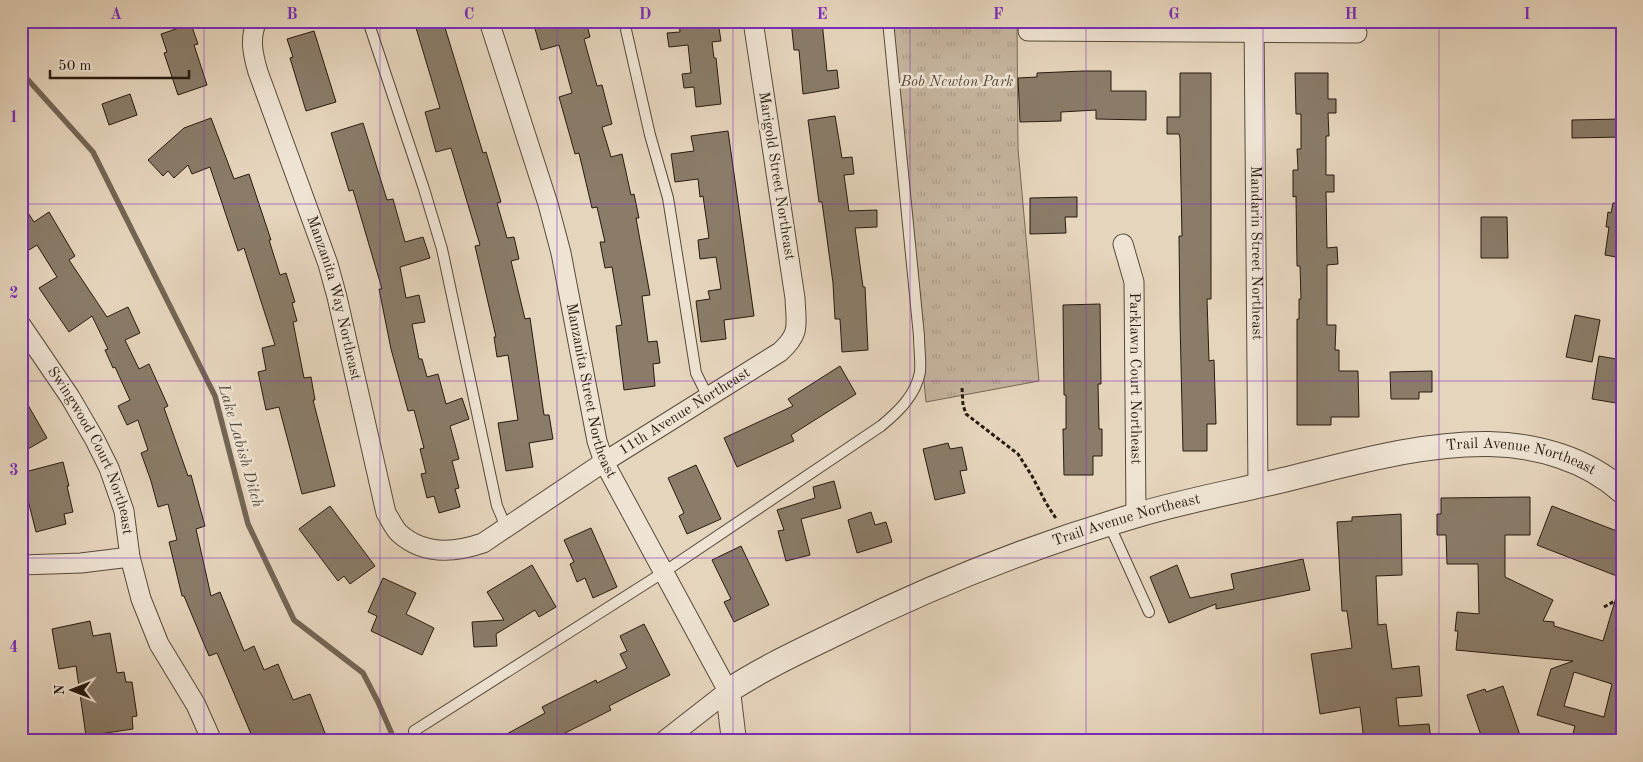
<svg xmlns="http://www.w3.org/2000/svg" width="1643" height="762" font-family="'Old Standard TT',serif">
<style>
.grass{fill:url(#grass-tufts);stroke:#766857}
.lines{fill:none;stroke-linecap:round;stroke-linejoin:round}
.stream{stroke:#736554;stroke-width:5.5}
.building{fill:#8a7c69;stroke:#271b0f;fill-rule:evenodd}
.service-casing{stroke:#574a3a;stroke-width:12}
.minor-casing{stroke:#574a3a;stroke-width:21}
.tertiary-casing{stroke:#574a3a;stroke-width:26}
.path{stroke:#271b0f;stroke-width:3;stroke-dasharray:4 2.5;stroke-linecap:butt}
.service{stroke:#efe4d4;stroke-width:10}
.minor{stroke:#efe4d4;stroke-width:19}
.tertiary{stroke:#efe4d4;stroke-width:24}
.grid{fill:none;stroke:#7b2cbf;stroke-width:1;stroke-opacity:0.55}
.labels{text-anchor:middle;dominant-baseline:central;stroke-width:5;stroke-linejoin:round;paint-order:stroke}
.park-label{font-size:15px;font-style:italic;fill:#57493a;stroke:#efe4d4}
.street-label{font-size:15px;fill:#271b0f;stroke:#efe4d4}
.water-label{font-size:16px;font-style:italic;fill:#594c3d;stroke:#efe4d4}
.neatline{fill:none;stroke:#7b2cbf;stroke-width:2}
.grid-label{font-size:16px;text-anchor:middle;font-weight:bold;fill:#7b2cbf}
</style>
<defs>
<pattern id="grass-tufts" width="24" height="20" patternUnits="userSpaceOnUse" patternTransform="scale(1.25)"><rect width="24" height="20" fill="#c6b59f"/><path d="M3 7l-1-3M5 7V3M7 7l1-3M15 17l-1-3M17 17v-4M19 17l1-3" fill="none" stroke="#aa9b88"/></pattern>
</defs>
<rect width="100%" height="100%" fill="#e6d5bd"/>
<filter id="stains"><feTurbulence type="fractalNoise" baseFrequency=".004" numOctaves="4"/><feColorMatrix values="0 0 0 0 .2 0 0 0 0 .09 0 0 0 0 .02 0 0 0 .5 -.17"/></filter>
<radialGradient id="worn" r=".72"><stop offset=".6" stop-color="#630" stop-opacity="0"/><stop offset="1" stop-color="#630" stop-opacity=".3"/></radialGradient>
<path class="grass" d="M889 21H1017L1018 149 1039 381 926 402Z"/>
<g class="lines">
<path class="stream" d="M21 72 93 152 215 396 248 524 294 620 363 673 378 702 395 741"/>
</g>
<path class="building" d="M414 21H443L483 153 486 152 501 202 497 203 507 238 514 237 519 259 511 261 525 319 530 318 544 415H549L553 439 529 443 533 467 506 471 498 423 518 420 508 355 497 357 494 337H496L475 246 480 245 451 148 436 152 425 112 440 108Z
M548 21H586L590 37 584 39 597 86 602 85 612 124 602 127 611 157 622 154 631 195 634 194 639 218H636L650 295 642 296 648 342 657 341 660 363 653 364 655 386 624 390 616 326 622 325 612 267 605 268 600 242H605L597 207 592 208 579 153 575 154 559 97 572 93 559 45 541 50 534 25Z
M679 21H710L711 28H719L721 41 712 42 714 58H716L721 104 696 107 694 87 684 88 682 74 691 73 688 45 669 47 667 33 680 32Z
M791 21H822L827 71 837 70 839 88 803 94 799 50H794Z
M191 24 198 44 194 45 207 85 178 95 164 53 167 52 161 34Z
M314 31 336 102 306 111 290 58 293 57 287 39Z
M1083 71H1111V91H1146V120L1096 119V110L1061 112V121L1020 122 1018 78 1037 77V73Z
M1180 73H1211V299H1207L1209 361 1214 360 1216 424H1207V451H1183L1180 321 1179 236H1182L1180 138 1179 134H1167V117H1180Z
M1295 73H1328V99H1336V113H1328L1329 136H1326V175H1334V192H1326L1327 248 1337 247 1338 264 1327 265V325H1336L1335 350H1339V371H1358L1359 417H1331V425H1297V319H1299V299H1301L1300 266H1297L1296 196 1293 197V170H1298L1297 149H1301V114H1296Z
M130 94 137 115 109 125 102 104Z
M835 116 842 158 852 157 854 174 844 175 849 211 877 210V227L855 228 863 287H865L868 350 842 352 840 319H835L833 283 822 202H819L808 120Z
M211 118 234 179 249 174 271 240H269L280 275 286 273 295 302 292 303 297 321 293 322 304 378 311 377 315 400H313L335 486 302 494 279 407 266 410 258 372 266 370 262 348 275 345 244 248 238 251 210 167 192 174 188 165 174 178 168 171 163 176 148 160 184 128Z
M1622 119V137L1572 138V120Z
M363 123 387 200 393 199 405 242 423 237 430 258 400 267 406 298 419 295 425 322 412 324 419 359H422L427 377 438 374 446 404 462 398 469 419 450 426 459 459 452 461 459 488 455 489 460 507 439 513 434 496 427 498 421 474 426 473 420 449 424 448 414 410 408 411 391 349 379 289H382L353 190 349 191 331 133Z
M728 131 754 316 724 320 726 339 701 342 696 301 710 299 708 291 721 289 716 257 700 259 698 240 709 238 703 196 700 197 698 179 675 182 671 154 694 151 691 136Z
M1077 197V217H1065L1066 233 1030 234V198Z
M21 202 34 222 49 212 75 256 69 260 107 317 128 307 140 333 125 340 139 369 149 364 168 406 164 408 188 476 191 475 205 526 196 529 211 596 220 592 244 651 254 646 264 670 278 664 293 700 310 694 328 741H254L217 653 209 656 184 596H182L169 542 177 540 168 504 158 507 151 481 141 453 148 450 138 420 127 425 118 406 130 400 115 367 113 368 105 350 108 349 92 316 69 332 39 288 57 277 37 245 21 255Z
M1613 203H1622V258L1605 255 1609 227H1606L1608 212 1611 213Z
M1481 217H1507L1508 258H1481Z
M1100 304 1101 384H1098L1099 429H1102V456H1093V475H1064L1063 429H1066V395H1064L1063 305Z
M1575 315 1600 320 1592 362 1566 357Z
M1599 356 1622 360V404L1592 399Z
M840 366 856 394 791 435 794 441 737 467 724 438 793 406 788 399Z
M1432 371V392H1419V399H1391L1390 372Z
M21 393 47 438 21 453Z
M948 443 950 449 962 447 967 470 960 471 965 493 935 500 923 449Z
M63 462 69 486H67L73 512 64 514 66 524 36 532 28 500 21 502V473Z
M696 465 721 519 687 534 679 516 684 513 668 478Z
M834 481 841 508 801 519 810 555 786 561 778 531 784 530 777 510 815 498 813 487Z
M1530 497V535H1505V577L1553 600 1543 621 1554 622V626L1603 641 1618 591 1622 592V741H1571L1575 726 1537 715 1551 669 1573 661 1456 650 1458 631H1455L1457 612 1479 614 1478 564H1447L1446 535H1437V514H1441V498ZM1574 672 1612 684 1604 717 1564 706Z
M330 506 375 566 350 584 344 576 338 581 299 529Z
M1552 506 1622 533V578L1537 545Z
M871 512 875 525 886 522 892 542 857 553 848 520Z
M1401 514 1402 575 1376 576 1378 625 1386 624 1392 669 1419 666 1422 696 1396 698 1399 726 1429 724 1431 741H1364L1360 707 1320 714 1311 654 1352 648 1347 611H1342L1337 522 1352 521V517Z
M591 528 617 587 593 598 585 578 577 582 570 564 574 562 564 540Z
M741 546 769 605 734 622 724 602 731 599 712 560Z
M1303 559 1310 590 1216 609V604L1169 623 1150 577 1177 565 1190 598 1234 589 1231 574Z
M532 565 556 607 539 617 535 610 496 634 497 646 474 647 472 622 504 620 487 592Z
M383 578 416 593 406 614 434 628 422 655 371 631 377 616 368 612Z
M90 621 93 636 110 633 117 673 124 672 126 682H132L137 716 132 717 133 729 86 736 76 666 59 669 52 629Z
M644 624 670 675 609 706 611 710 549 741H494L545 713 542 707 596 680 597 683 627 668 620 654 627 651 620 636Z
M1503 686 1522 741H1483L1467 695 1485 689 1486 692Z"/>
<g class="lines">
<defs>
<path id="service" d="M368 21 424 189 442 249 497 506 506 527
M624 21 650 135 668 198 696 373 708 397
M1109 524 1149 612
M414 731 664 572 881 426C898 412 916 395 920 372 921 361 919 348 919 336L888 21"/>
<g id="minor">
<path id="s1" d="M257 21C249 38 253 55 258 72L328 264 337 297 386 513C390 519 394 528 399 533 423 555 454 553 483 543L604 462 780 352C801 333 796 325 795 298L753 21"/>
<path id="s2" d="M489 21 548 204 561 253 597 441 604 462 728 691 664 741"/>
<path id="s3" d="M1254 21 1258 486"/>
<path d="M1028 31 1357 33"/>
<path id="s4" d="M1123 244 1134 282 1136 515"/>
<path id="s5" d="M21 325 70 397 95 440 109 468 124 511 130 557 141 599 159 644 196 705 212 741"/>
<path d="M21 565 81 563 130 557"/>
</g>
<g id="tertiary">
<path id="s6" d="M734 741 728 691C763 668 800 651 837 633 933 585 1032 546 1134 516 1183 501 1234 492 1283 480 1350 464 1420 443 1489 444 1537 445 1586 459 1622 491"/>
</g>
</defs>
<use href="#service" class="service-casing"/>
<use href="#minor" class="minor-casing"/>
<use href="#tertiary" class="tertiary-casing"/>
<path class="path" d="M962 388 963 405 966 414 1018 454 1032 476 1046 503 1057 520
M1604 607 1622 597"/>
<use href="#service" class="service"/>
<use href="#minor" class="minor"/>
<use href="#tertiary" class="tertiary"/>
</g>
<path class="grid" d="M204 21V741M380 21V741M557 21V741M733 21V741M910 21V741M1086 21V741M1263 21V741M1439 21V741M21 204H1622M21 381H1622M21 558H1622"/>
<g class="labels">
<g class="park-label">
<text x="957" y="82">Bob Newton Park</text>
</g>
<g class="street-label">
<text transform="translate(776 176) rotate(81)">Marigold Street Northeast</text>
<text stroke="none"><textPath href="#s3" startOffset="232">Mandarin Street Northeast</textPath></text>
<text stroke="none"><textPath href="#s1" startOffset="291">Manzanita Way Northeast</textPath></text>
<text stroke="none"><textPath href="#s4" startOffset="136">Parklawn Court Northeast</textPath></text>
<text stroke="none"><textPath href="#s2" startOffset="384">Manzanita Street Northeast</textPath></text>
<text stroke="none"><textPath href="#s1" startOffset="866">11th Avenue Northeast</textPath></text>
<text stroke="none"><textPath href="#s5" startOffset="145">Swingwood Court Northeast</textPath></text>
<text stroke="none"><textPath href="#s6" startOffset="890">Trail Avenue Northeast</textPath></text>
<text stroke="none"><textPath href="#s6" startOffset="485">Trail Avenue Northeast</textPath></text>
</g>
<g class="water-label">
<text transform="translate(240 446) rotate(74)">Lake Labish Ditch</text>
</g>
</g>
<rect width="1643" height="762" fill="none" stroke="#e6d5bd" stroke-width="55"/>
<g transform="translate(72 690) rotate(270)" stroke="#efe4d4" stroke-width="4" paint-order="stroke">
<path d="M0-4L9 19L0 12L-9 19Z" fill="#271b0f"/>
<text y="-8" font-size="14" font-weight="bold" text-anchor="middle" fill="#271b0f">N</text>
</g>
<path d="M50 70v8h139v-8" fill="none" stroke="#271b0f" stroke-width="2.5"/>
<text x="58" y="70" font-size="15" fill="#271b0f" stroke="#efe4d4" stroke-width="4" paint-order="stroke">50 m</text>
<rect x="28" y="28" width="1588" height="706" class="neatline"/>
<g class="grid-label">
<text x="116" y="19">A</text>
<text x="292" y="19">B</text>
<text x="469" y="19">C</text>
<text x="645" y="19">D</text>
<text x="822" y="19">E</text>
<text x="998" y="19">F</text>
<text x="1174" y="19">G</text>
<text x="1351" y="19">H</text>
<text x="1527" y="19">I</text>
<text x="14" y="122">1</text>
<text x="14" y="298">2</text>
<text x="14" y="475">3</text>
<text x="14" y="652">4</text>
</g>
<rect width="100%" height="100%" filter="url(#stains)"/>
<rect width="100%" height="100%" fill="url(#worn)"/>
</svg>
